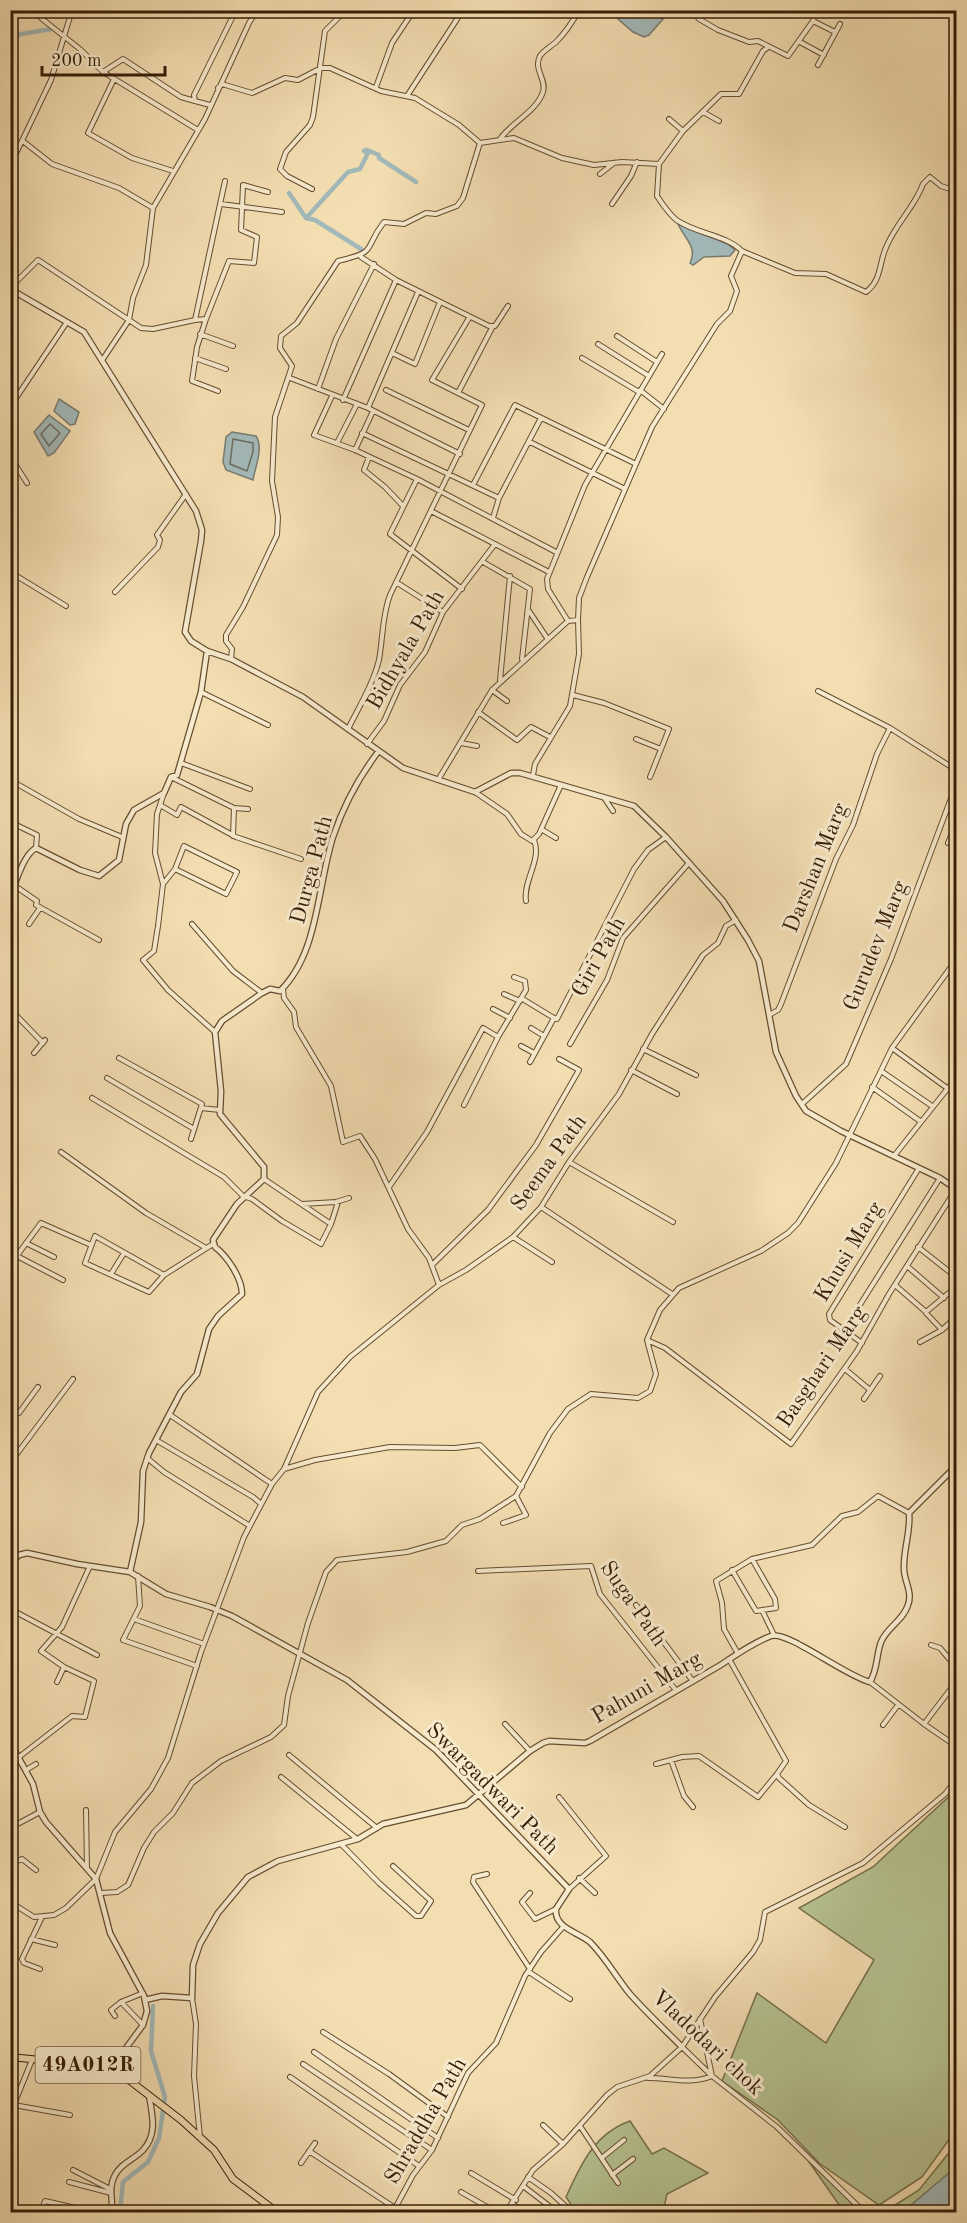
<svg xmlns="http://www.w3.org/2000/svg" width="967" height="2223" font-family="'Old Standard TT',serif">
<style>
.green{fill:#b6c290;stroke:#76704b;stroke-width:1.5}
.water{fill:#a2b9b9;stroke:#777b71;stroke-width:1.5}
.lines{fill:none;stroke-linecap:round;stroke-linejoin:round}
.shore{stroke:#6c6b60;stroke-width:1.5}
.canal{stroke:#a2b9b9;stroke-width:4.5}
.minor-casing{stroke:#654d31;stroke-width:6}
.tertiary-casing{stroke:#654d31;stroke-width:7}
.primary-casing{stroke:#361d06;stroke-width:8}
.minor{stroke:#f7eacd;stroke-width:4}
.tertiary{stroke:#f7eacd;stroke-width:4.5}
.primary{stroke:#f3deb2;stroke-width:6}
.labels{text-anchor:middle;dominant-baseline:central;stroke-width:6;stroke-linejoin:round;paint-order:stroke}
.shield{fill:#f7eacd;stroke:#705a42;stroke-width:1.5}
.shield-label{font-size:21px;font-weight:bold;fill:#361d06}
.street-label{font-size:22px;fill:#361d06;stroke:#f7eacd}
</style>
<rect width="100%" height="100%" fill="#f3deb2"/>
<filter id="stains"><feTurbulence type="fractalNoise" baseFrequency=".00333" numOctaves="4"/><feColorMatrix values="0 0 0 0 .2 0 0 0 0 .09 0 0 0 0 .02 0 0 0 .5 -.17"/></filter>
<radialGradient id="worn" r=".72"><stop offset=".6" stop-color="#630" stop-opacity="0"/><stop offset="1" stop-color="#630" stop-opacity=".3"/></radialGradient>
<path class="green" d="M956 1790V2130L922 2177 879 2205 819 2163 778 2120 722 2081 757 1993 826 2043 874 1960 799 1908 873 1867Z
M630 2121 652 2154 664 2148 708 2173 667 2194 663 2212H576L566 2197C581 2164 594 2134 630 2121Z
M956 2144V2167L903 2212H884L919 2190Z
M805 2156 862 2212H844Z"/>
<path class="water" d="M623 10 661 11 663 19 649 35 644 37 633 32 618 19Z
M678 224 728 244 735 250 730 256 704 257 693 265 690 263C698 247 684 238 678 224Z
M59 399 79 412 75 424 70 425 54 411Z
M49 415 70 431 54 453 48 456 34 432Z
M232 432 256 436C264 448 255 467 253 480L226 470 223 462 226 437Z
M956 2167V2212H903Z"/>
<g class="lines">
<path class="shore" d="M50 424 60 433 49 446 41 434Z
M233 439 253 443V452L247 471 230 464Z"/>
<path class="canal" d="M10 36 51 29
M289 193 306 218 315 220 361 249
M306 218 348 172 360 169 368 153 364 151 367 150 379 155V158L416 182
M120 2212 123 2182 148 2162 159 2138 165 2097 151 2051 153 2006"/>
<defs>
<path id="minor" d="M31 10 81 50 103 72 198 130
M692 10 699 19 718 30 749 42 758 41 788 56 813 21 815 10
M813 21 835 32
M800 42 824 55
M818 65 840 24
M103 72 123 59 181 97 195 101
M114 79 88 133 132 158 173 171
M376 87 392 43 414 10
M218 88 222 84 252 93 285 78 298 80 321 68H330L381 91 415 98 459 125 480 143 514 138 562 158 594 165 622 162 659 164
M407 96 463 10
M210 105 195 101 194 95 236 10
M703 112 719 121
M669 119 683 131
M500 139C512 122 536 112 543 92 547 80 533 69 540 56 544 50 552 46 557 41 566 32 573 21 579 10
M24 142 52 164 119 188 153 208
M10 166 51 80 72 10
M600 174 614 163
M312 189 287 176 280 169 286 152 310 125 313 117 325 31 346 10
M221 204 282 212
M612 204 631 176 637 162
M742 251 795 273 826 274 866 292C881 281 879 265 885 250 894 225 915 207 923 184L930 177 941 186 956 191
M361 257 396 280 489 326H495L508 306
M10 288 38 260 141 328 153 329 195 320 225 181
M206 319 229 261 254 263 257 237 241 230 243 185 268 192
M195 320 206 319 197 347 192 381 218 391
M200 334 233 346
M617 336 657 362
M598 344 649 376
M392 353 415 364 440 302
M195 358 226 369
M582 358 639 392
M103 359 129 320 133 298 146 265 153 208 205 119 249 23 257 10
M290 378 368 408 460 454
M318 389 336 339 374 264
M386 390 469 430
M640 390 664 409
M458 393 493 326
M332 396 314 435 355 450 417 479 556 552
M343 400 396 280
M10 407 67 322
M368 408 418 292
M362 433 499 498
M530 442 625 489
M337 443 357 404
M355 450 373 411
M10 456 27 483
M369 457 364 470 385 487 403 506
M417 479 390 534 462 589
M473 485 515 405 636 464
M431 511 549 572
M493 518 499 498 541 418
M483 562 530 589 522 659
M10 572 66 606
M396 582 443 612
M115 592 158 547 160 540 157 535 186 494
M529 611 547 638
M578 620 579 598 587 577 652 427 717 324 730 311 737 291 731 276 742 251C726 235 698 234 678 221 670 216 663 205 657 196L659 164 683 131 721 94H739L763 51 767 48
M231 659 232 649 226 641V635L243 607 277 535 278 517 272 481 275 417 292 366 280 348 281 336 297 323 338 261C380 251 362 250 384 222L404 224 426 213 436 214 457 206 463 198 480 143
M500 680 510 576
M492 690 507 701
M818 691 890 728 956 770
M201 692 268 725
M573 695 604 703 669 729 650 777
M478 712 517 740 531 727 550 737
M348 729C359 707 373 684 379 660 383 638 382 616 390 595L482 405 432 380 469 318
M636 739 661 749
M461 743 477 746
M367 744 384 721 400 685 425 652 443 612 495 544
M181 763 250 789
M533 775 535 764 570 706 579 654 578 620 568 621 548 589 547 579 585 485 662 354
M171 777 234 808 248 809
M10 780 79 819 122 837
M438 780 492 690 568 621
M475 792 507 814 521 834 532 841 539 834 561 785
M164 793 157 814 155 853 163 884 158 926 154 951 143 960 168 990 215 1032
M605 799 613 811
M160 805 177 815 181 807 236 837 301 859
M10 822 37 835 36 848
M541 829 556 838
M233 836 234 808
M948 843 956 823
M163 884 175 869 184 846 237 872 226 894 175 869
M15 886 37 901 36 905 99 940
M526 901C523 880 542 860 534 840
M29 924 40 908
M192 924 233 971 262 993
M283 989 284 998 294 1012 296 1027 331 1086 343 1142 360 1136 375 1159 408 1229 429 1258 439 1285
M504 994 520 1001
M521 998 554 1018 530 1062
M10 1009 43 1043
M493 1009 510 1018
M769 1015 778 1010 781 1004 836 859 853 825 877 754 890 728
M554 1018 557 1019 634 869 648 850 666 837
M531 1028 544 1036
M570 1044 607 980 623 938 688 864
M521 1046 534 1053
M892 1048 947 1088
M643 1049 696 1075
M34 1053 45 1040
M119 1058 202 1104 191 1139
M631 1070 677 1094
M881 1071 932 1106
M107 1078 194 1129
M872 1087 920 1121
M92 1098 224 1177 243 1196 252 1199 282 1221 321 1244 331 1224 264 1179
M802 1104 846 1064 891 959 956 785
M464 1105 498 1037
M201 1108 220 1110
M61 1152 146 1213 206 1248
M894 1156 956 1078
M569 1162 673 1222
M951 1184 956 1176
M389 1187 427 1132 483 1028 498 1037 526 990 525 981 514 977
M302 1204 336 1202 349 1198
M541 1207 672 1294
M331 1224 338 1202
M513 1237 552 1262
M26 1243 54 1257
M918 1247 956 1277
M17 1256 63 1280
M10 1265 41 1223 91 1245
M432 1265 488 1210 536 1145 579 1070 559 1059
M907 1266 944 1298
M111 1274 124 1253
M164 1275 95 1236 85 1263 149 1292 164 1275 213 1244
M895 1285 926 1312 956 1287
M926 1313 942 1330
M844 1330 940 1178
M647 1340 665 1348 791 1444 857 1351 889 1294 956 1189
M920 1342 942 1330 956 1317
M862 1343 830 1320 829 1314 919 1168
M845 1369 870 1390
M864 1399 880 1376
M10 1412 19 1413 38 1387
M170 1415 272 1484
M156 1440 253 1497 261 1504
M147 1458 164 1472 250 1526
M10 1463 73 1379
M284 1469 318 1392 350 1357 439 1285 466 1270 513 1237 541 1207 569 1162 619 1094 652 1034 703 955 718 943 726 926 736 920
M503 1523 526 1515 516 1496
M732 1570 756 1611 776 1608 775 1599 752 1559
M478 1571 591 1566 600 1594 675 1689
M138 1576 140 1606 123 1640 197 1666
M636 1605 692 1680
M10 1609 97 1655
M762 1610 774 1635
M134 1619 204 1644
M931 1645 940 1648 956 1667
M737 1652 724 1629 722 1603 716 1581 752 1559 812 1545 842 1516 858 1512 878 1496 909 1513
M729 1659 786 1761 777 1774 779 1778 809 1805 845 1827
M57 1682 64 1667 41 1651 62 1627 90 1566
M870 1682 924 1724
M956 1682 924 1724 956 1746
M505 1724 530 1751
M883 1725 898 1705
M289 1755 377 1828
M19 1757 72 1716 85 1717 94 1681 64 1667
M671 1760 684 1796 693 1807
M656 1764 682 1757 699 1756 758 1797 777 1774
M26 1770 36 1764
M281 1777 357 1839
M559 1797 606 1856 569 1889
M86 1810 87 1868
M10 1828 40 1812
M342 1845 379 1883 416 1916H421L431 1901 393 1866
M10 1864 22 1859 36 1870
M487 1874 474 1877 473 1882 530 1969
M579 1878 595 1893
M101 1893 117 1892 128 1885 144 1848 154 1832 173 1813 192 1783 221 1761 271 1737 284 1725 288 1696 308 1623 326 1572 337 1560 407 1552 446 1541 462 1525 480 1519 516 1496 550 1433 568 1409 591 1394 638 1398 650 1391 656 1374 647 1340 660 1310 679 1288 761 1251 788 1233 798 1223 836 1163 892 1048 956 960
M530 1893 522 1902 535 1919 556 1909
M10 1902 34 1917 54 1915 66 1908 96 1879 115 1832 151 1789 168 1758 201 1652 244 1537 272 1484 284 1469 315 1460 390 1447 455 1448 480 1445 522 1487
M31 1939 55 1945
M40 1969 24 1963 22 1959 42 1917
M529 1972 570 1999
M192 1998 196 2024 194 2076 200 2137
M121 2002 143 2025
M115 2016 111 2010 121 2002 143 1993
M323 2032 389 2074 448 2117
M682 2047 712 2076 777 2127 864 2212
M314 2052 438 2138
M303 2064 432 2150
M290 2077 419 2166
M648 2078C672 2078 690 2085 712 2076L700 2019
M14 2105 70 2115
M10 2114 32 2060
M543 2125 563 2144
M580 2126 618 2183
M309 2151 395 2208
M603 2157 624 2140
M301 2163 315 2143
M73 2170 110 2189
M471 2173 516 2200
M612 2175 633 2159
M528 2177 551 2193 572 2212
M69 2182 111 2193
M523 2186 557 2212
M461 2192 496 2212
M512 2204 525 2212
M41 2212 45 2201 93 2212
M393 2212 413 2175 432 2150 468 2073 496 2043 525 1976 541 1952 563 1927
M506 2212 533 2170 563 2144 607 2095 617 2087 650 2076 682 2047 715 1997 753 1952 760 1940 765 1912 863 1863 945 1794 956 1780"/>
<path id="tertiary" d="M10 289 84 332 196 511 202 530 201 541 185 632 191 641 207 651 231 659 303 697 403 768 475 792 511 773H520L634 806 666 837 723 901 748 940 759 961 776 1052 796 1096 806 1111 841 1131 940 1178 956 1189
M10 895C17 881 23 855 36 848L80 870 99 876 119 860 126 824 134 810 164 793 171 777 177 775 201 692 207 651
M10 1564 19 1555 27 1553 77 1564 130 1572 141 1522 143 1471 149 1453 181 1392 197 1374 209 1329 218 1316 242 1294C242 1278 227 1256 215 1247L213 1240 237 1204 264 1179V1167L220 1114 221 1091 215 1032 222 1021 262 993 270 989 280 991C319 953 317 887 333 837 343 807 359 777 378 752
M130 1572 166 1594 210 1607 232 1616 347 1680 436 1750 569 1889 556 1909C554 1928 578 1932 590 1942 606 1958 616 1977 630 1994 646 2012 665 2030 682 2047
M10 1742 33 1784 40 1812 46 1822 96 1879 110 1933 144 1996 147 2011 143 2025 112 2067
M145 2000 162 1996 192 1998 193 1965 200 1944 218 1913 248 1877 278 1861 358 1839 383 1824 466 1805 530 1751 543 1743 549 1741 585 1743 590 1741 719 1666C736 1655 752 1643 771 1636 787 1630 845 1676 870 1682 878 1669 876 1655 881 1642 887 1627 903 1621 908 1605 913 1592 904 1581 904 1569 903 1550 911 1532 909 1513L956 1466
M112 2212C113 2199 108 2187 115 2175 122 2162 134 2160 143 2150 158 2134 152 2114 149 2095"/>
<path id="primary" d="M10 2057 112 2067 181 2120 214 2150 233 2179 277 2212"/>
</defs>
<use href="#minor" class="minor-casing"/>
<use href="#tertiary" class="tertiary-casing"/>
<use href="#primary" class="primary-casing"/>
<use href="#minor" class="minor"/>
<use href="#tertiary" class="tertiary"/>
<use href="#primary" class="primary"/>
</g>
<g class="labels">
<rect class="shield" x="35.5" y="2047" width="105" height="36" rx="4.5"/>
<g class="shield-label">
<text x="88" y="2065">49A012R</text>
</g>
<g class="street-label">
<text transform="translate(406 650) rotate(-60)">Bidhyala Path</text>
<text transform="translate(816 868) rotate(-68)">Darshan Marg</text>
<text transform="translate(312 870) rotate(-75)">Durga Path</text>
<text transform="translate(876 946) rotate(-68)">Gurudev Marg</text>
<text transform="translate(599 957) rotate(-61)">Giri Path</text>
<text transform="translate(549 1163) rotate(-54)">Seema Path</text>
<text transform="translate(849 1252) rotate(-59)">Khusi Marg</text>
<text transform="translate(822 1367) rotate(-56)">Basghari Marg</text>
<text transform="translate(633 1604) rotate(55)">Suga Path</text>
<text transform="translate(647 1688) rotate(-30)">Pahuni Marg</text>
<text transform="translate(492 1789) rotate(45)">Swargadwari Path</text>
<text transform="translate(707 2043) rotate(43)">Vladodari chok</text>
<text transform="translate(426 2121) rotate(-60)">Shraddha Path</text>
</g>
</g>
<rect width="967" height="2223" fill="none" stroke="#f3deb2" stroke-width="36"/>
<rect x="12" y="12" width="943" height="2199" fill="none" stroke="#361d06" stroke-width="3"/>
<rect x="18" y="18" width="931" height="2187" fill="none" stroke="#361d06" stroke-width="1.5"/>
<path d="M42 66v9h123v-9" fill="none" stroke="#361d06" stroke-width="3"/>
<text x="51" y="66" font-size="18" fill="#361d06" stroke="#f7eacd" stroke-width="4.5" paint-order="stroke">200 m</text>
<rect width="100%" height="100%" filter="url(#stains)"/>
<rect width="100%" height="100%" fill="url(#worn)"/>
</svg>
